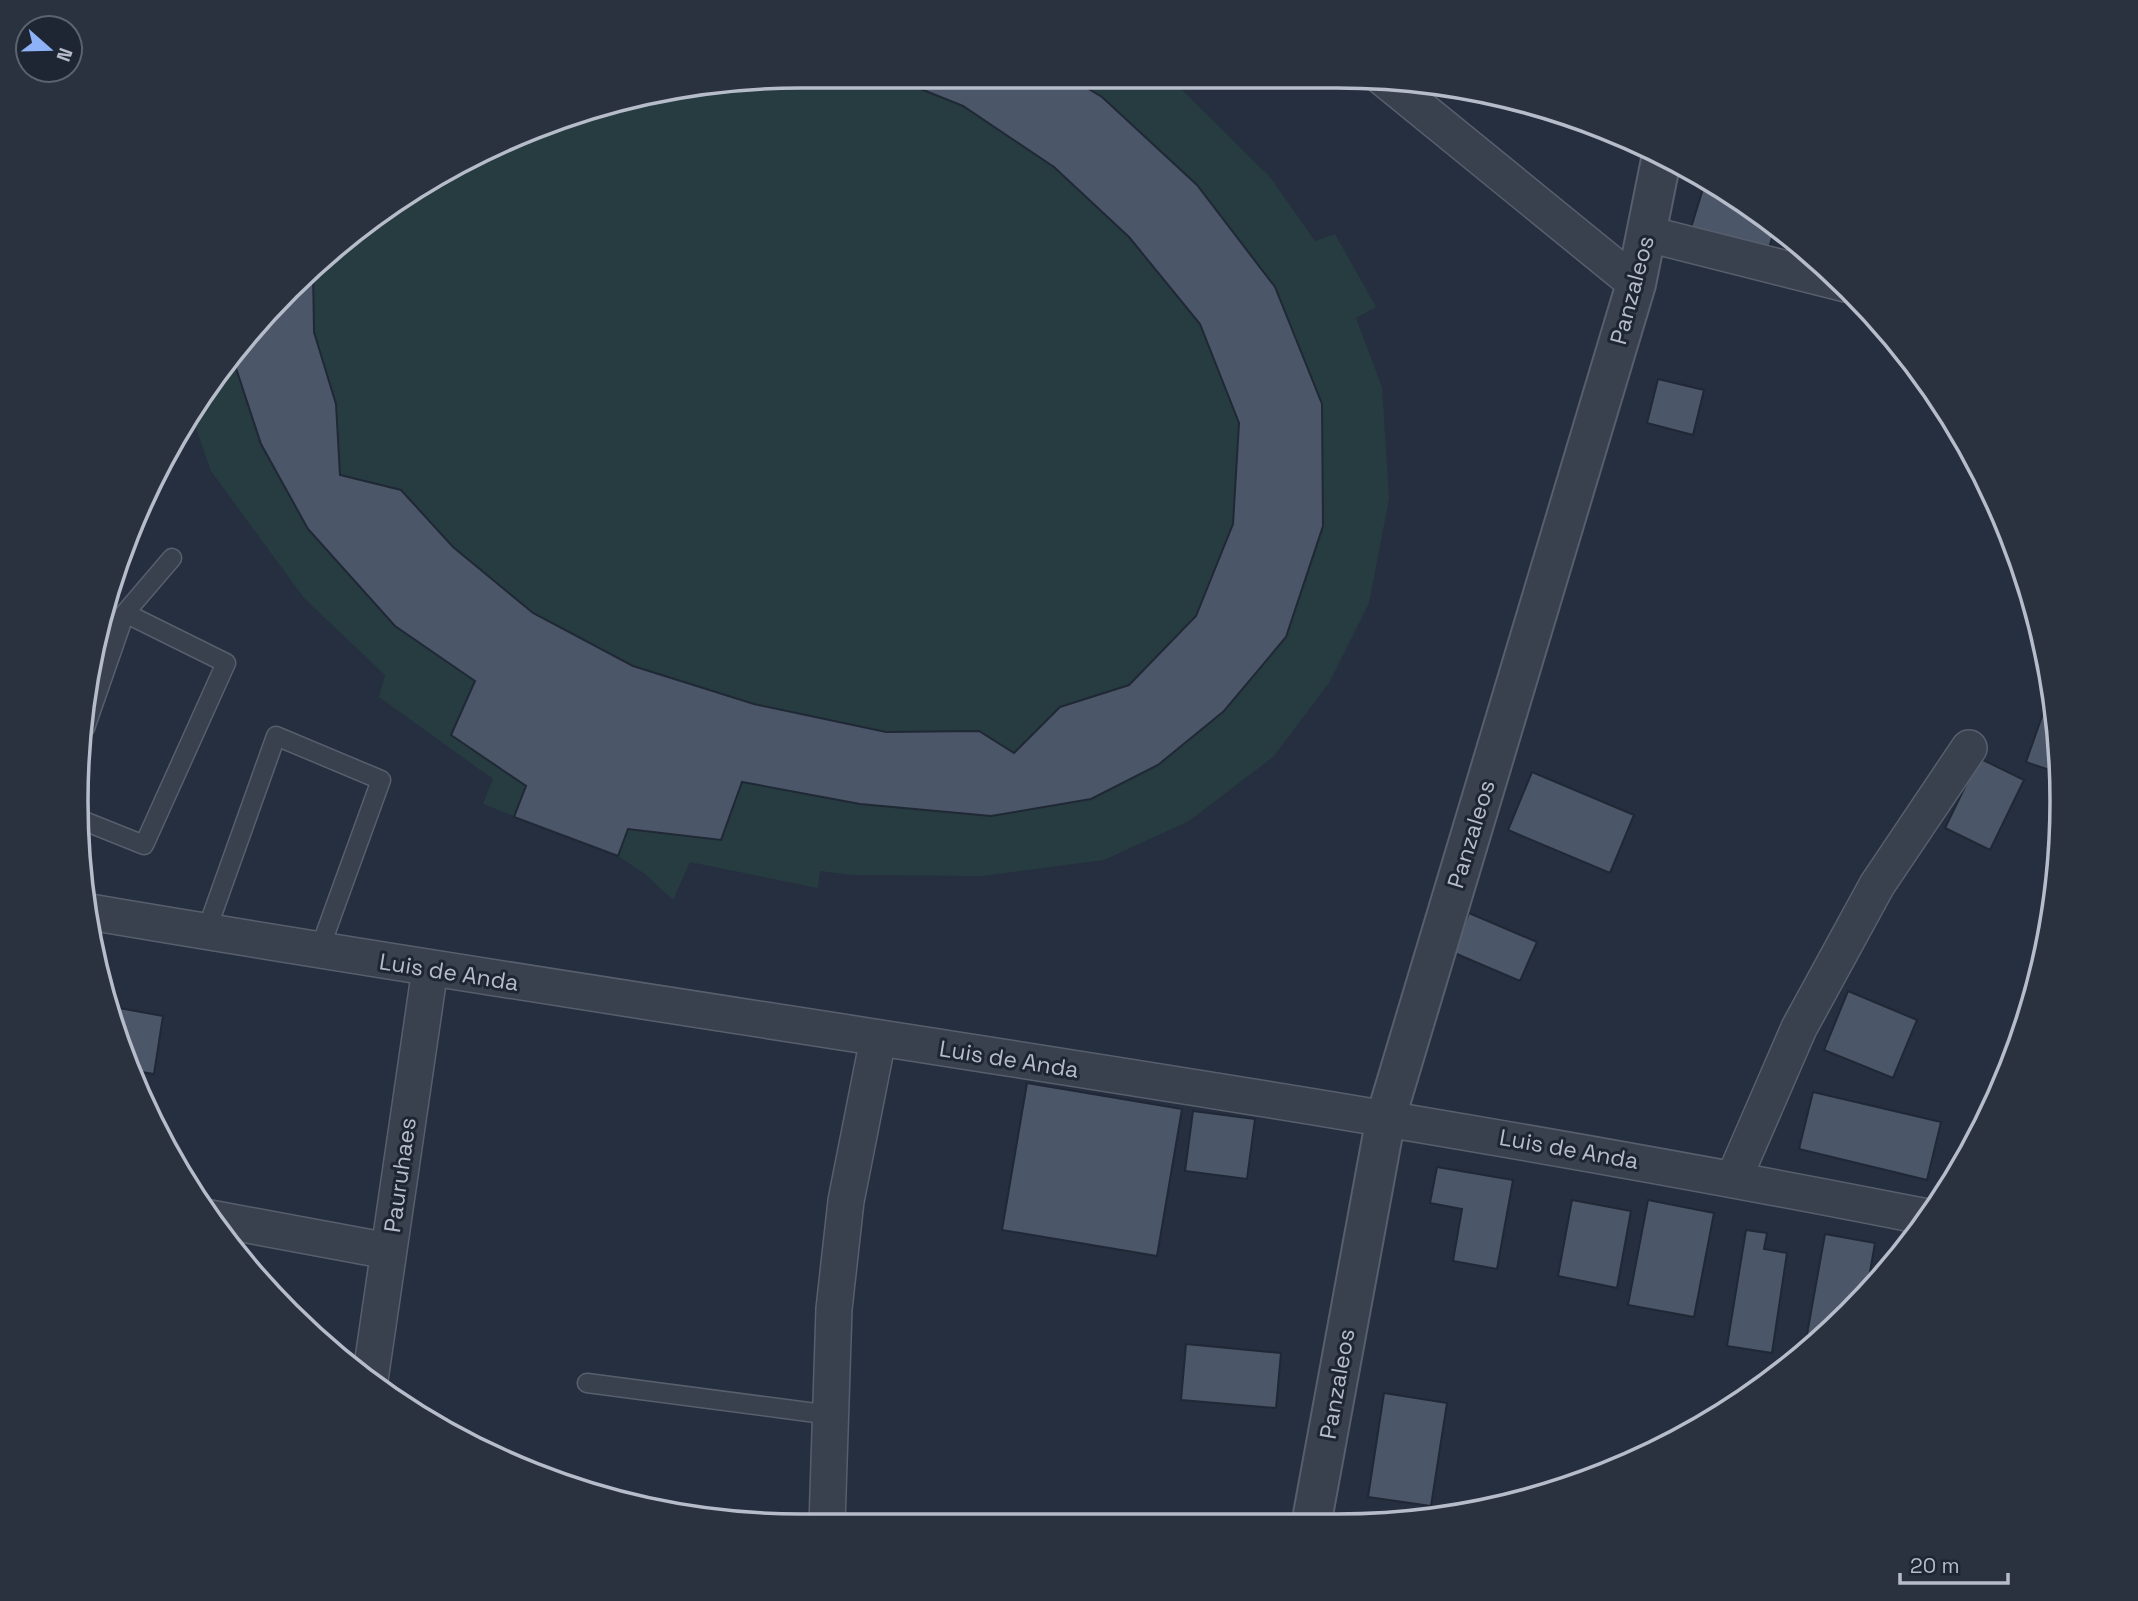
<svg xmlns="http://www.w3.org/2000/svg" width="2138" height="1601" font-family="'Space Grotesk',sans-serif">
<style>
.green{fill:#273c40}
.building{fill:#4b5668;stroke:#202836;stroke-width:2}
.lines{fill:none;stroke-linecap:round;stroke-linejoin:round}
.service-casing{stroke:#575f6d;stroke-width:21}
.minor-casing{stroke:#575f6d;stroke-width:38}
.tertiary-casing{stroke:#575f6d;stroke-width:42}
.service{stroke:#39414f;stroke-width:18}
.minor{stroke:#39414f;stroke-width:35}
.tertiary{stroke:#39414f;stroke-width:38}
.labels{text-anchor:middle;dominant-baseline:central;stroke-width:6;stroke-linejoin:round;paint-order:stroke}
.street-label{font-size:23px;fill:#b6bcca;stroke:#1e2634}
.rim{fill:none;stroke:#b6bcca;stroke-width:3.5}
</style>
<rect width="100%" height="100%" fill="#252f3f"/>
<path class="green" d="M801 75 1168 76 1270 177 1315 241 1335 234 1376 307 1356 318 1382 387 1389 499 1369 603 1329 683 1273 757 1189 821 1104 860 981 876 853 875 820 871 818 888 690 862 673 900 645 874 618 856 483 804 493 779 379 697 385 675 304 598 211 471 190 411 198 397 287 288 438 173 612 100Z"/>
<path class="building" d="M886 75 1067 76 1102 97 1197 185 1275 287 1322 404 1323 526 1286 637 1224 711 1158 765 1091 799 991 816 860 804 742 782 721 840 628 829 618 856 514 817 526 786 451 735 475 681 395 626 308 529 261 444 232 356 287 288 313 268 314 332 336 404 340 475 401 490 453 547 533 613 633 666 754 704 886 732 979 731 1014 753 1060 707 1129 685 1196 616 1233 524 1239 423 1200 324 1129 237 1054 167 963 106Z
M1706 179 1740 197 1776 226 1767 254 1690 231Z
M1658 379 1704 390 1693 435 1647 423Z
M2047 702 2053 704 2061 753V774L2026 762Z
M1979 758 2024 780 1990 850 1945 828Z
M1532 772 1634 815 1610 873 1508 830Z
M1469 913 1537 942 1520 981 1452 952Z
M1848 991 1917 1020 1893 1078 1824 1050Z
M108 1006 163 1016 154 1074 129 1070 114 1034Z
M1027 1083 1182 1109 1157 1256 1002 1230Z
M1813 1092 1941 1122 1927 1180 1799 1149Z
M1193 1111 1255 1119 1247 1179 1185 1171Z
M1437 1167 1513 1180 1497 1269 1453 1261 1462 1209 1430 1203Z
M1572 1200 1631 1211 1617 1288 1558 1276Z
M1648 1200 1714 1213 1694 1317 1628 1305Z
M1746 1230 1767 1233 1764 1249 1787 1253 1772 1353 1727 1346Z
M1825 1234 1875 1243 1866 1295 1815 1342 1806 1340Z
M1186 1344 1281 1353 1276 1408 1181 1400Z
M1384 1393 1447 1403 1431 1506 1368 1497Z"/>
<g class="lines">
<defs>
<path id="service" d="M85 728 125 613 172 558
M79 819 144 845 226 663 125 613
M206 932 276 736 381 780 319 951
M587 1383 831 1415"/>
<path id="minor" d="M1382 77 1636 284
M1648 234 1846 284
M90 912C702 1016 1318 1096 1927 1217
M1734 1178 1799 1028 1877 885 1969 748
M210 1218 388 1251
M370 1380 430 969
M827 1524 834 1309 846 1201 878 1039"/>
<path id="tertiary" d="M1312 1520 1386 1117 1636 284 1662 155"/>
</defs>
<use href="#service" class="service-casing"/>
<use href="#minor" class="minor-casing"/>
<use href="#tertiary" class="tertiary-casing"/>
<use href="#service" class="service"/>
<use href="#minor" class="minor"/>
<use href="#tertiary" class="tertiary"/>
</g>
<g class="labels">
<g class="street-label">
<text transform="translate(1632 290) rotate(-75)">Panzaleos</text>
<text transform="translate(1471 834) rotate(-73)">Panzaleos</text>
<text transform="translate(449 972) rotate(9)">Luis de Anda</text>
<text transform="translate(1009 1059) rotate(9)">Luis de Anda</text>
<text transform="translate(1569 1149) rotate(10)">Luis de Anda</text>
<text transform="translate(400 1175) rotate(-82)">Pauruhaes</text>
<text transform="translate(1337 1384) rotate(-80)">Panzaleos</text>
</g>
</g>
<path d="M0 0H2138V1601H0ZM801 88H1337A713 713 0 0 1 2050 801V801A713 713 0 0 1 1337 1514H801A713 713 0 0 1 88 801V801A713 713 0 0 1 801 88Z" fill="#2a3240" fill-rule="evenodd"/>
<path class="rim" d="M801 88H1337A713 713 0 0 1 2050 801V801A713 713 0 0 1 1337 1514H801A713 713 0 0 1 88 801V801A713 713 0 0 1 801 88Z"/>
<g transform="translate(49 49) rotate(110)"><circle r="33" fill="#1e2634" stroke="#5b6270" stroke-width="2"/>
<path d="M0-5L12 26L0 18L-12 26Z" fill="#8eb2f7"/>
<text y="-10" font-size="19" font-weight="bold" text-anchor="middle" fill="#b6bcca">N</text>
</g>
<path d="M1900 1573v10h108v-10" fill="none" stroke="#b6bcca" stroke-width="3.5"/>
<text x="1910" y="1573" font-size="21" fill="#b6bcca" stroke="#1e2634" stroke-width="5" paint-order="stroke">20 m</text>
</svg>
